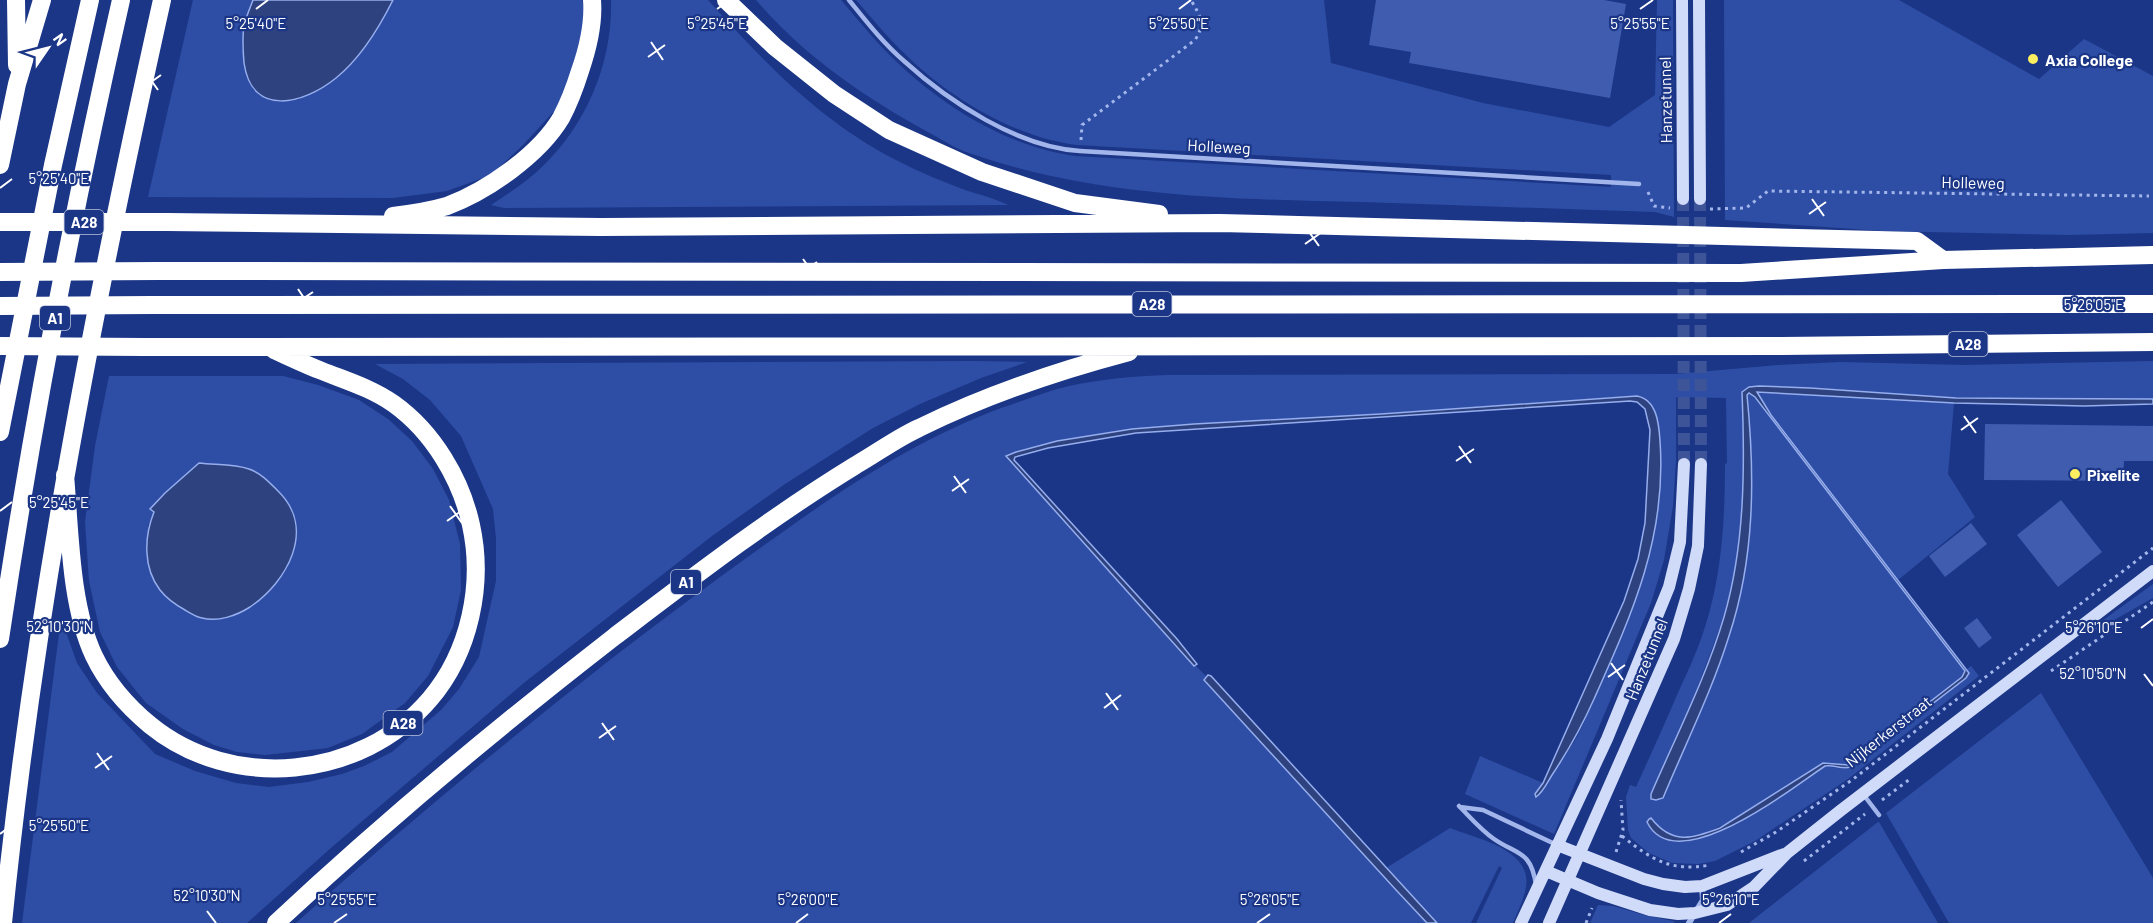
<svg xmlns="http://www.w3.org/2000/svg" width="2153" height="923" font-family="Barlow,sans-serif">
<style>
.green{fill:#2e4ea5;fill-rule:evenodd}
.water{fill:#2e427f;stroke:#96aeee;stroke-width:1.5}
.building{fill:#3f5cae}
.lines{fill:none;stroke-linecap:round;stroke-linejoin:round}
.secondary-tunnel{stroke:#3d5499;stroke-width:12;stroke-dasharray:12 6;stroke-linecap:butt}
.path{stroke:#a3b6ec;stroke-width:3;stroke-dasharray:3 4.5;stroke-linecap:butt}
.service{stroke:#a3b6ec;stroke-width:4.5}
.minor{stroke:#a3b6ec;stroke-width:6}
.secondary{stroke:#d0daf9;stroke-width:12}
.motorway{stroke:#fff;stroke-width:18}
.motorway-bridge{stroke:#fff;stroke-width:18}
.ticks{fill:none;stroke:#fff;stroke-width:2}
.poi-dot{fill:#fded60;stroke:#1b3687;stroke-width:2}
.labels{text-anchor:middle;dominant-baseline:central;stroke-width:4.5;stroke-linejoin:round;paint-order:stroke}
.shield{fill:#1b3687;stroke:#bbc3db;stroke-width:1.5}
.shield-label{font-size:15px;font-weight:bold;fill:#fff}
.poi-label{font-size:16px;font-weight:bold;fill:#fff;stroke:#1b3687;text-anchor:start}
.street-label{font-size:16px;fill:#fff;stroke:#1b3687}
.ticks-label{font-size:15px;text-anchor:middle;fill:#fff;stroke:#1b3687;stroke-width:4.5;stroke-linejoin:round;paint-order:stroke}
</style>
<rect width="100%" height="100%" fill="#1b3687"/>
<path class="green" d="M193 0H253L244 26 242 49 297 100C309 94 323 88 334 80 360 61 379 28 393 0H582L586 18 572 70 556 109 523 145 491 175 447 191 393 198 148 197Z
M611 0H708C763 61 819 120 894 159 917 171 941 181 965 190 980 195 994 198 1008 205L504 208 491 205C509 193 528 181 543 166 587 124 613 61 611 0Z
M756 0H841C860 22 878 45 900 65 947 109 1011 148 1076 156L1611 187V175L1077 145C1016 138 948 97 905 54 887 37 872 18 856 0H1324L1331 63 1483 103 1609 127 1655 95 1657 0H1673L1674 217 1655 212C1557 209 1460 205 1362 202 1229 199 1096 197 969 153 954 148 940 138 926 131 862 96 803 55 756 0Z
M1724 0H1899L2039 79 2084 39 2153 76V233L2069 235 1883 231 1725 220Z
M974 361 1027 362 981 378 920 404 873 428 785 484 712 536 525 682 332 847 247 923H22L61 618 77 663 97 693 155 754 195 771 236 783 269 787 308 782 342 774 364 766 392 752 441 710 459 689 479 657 496 581V539L493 509 461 436 430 400 403 379 375 364Z
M2153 361V399L1956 398 1810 388 1742 392C1745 457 1745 524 1731 588 1724 622 1710 652 1699 684 1686 722 1675 760 1663 798 1685 744 1712 691 1729 636 1755 558 1755 476 1747 395L1749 393 1755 397 1965 671 1962 677 1848 765 1823 763 1742 816 1703 834 1683 837 1671 835 1658 828 1651 819 1650 827 1685 842 1722 831 1750 815 1825 766 1844 769 1850 767 1966 678 1968 675 1967 669 1971 666 1979 676 1848 779 1755 841 1715 861 1698 864 1672 863 1649 853 1631 838 1628 830 1626 797 1630 785 1636 787C1650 756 1664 726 1677 695 1687 673 1698 650 1705 627 1722 574 1725 519 1725 464L1727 463 1726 398 1676 397V460L1673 506 1664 560 1651 603 1554 834 1465 794 1480 756 1543 783 1535 797C1548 778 1563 760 1575 740 1586 721 1594 698 1603 678 1639 600 1666 527 1660 440 1658 421 1655 396 1631 396L1381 414 1194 424 1132 429 1057 441 1006 456 1193 666H1196L1206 676 1204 680 1427 923H296C398 831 503 744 611 659 667 616 723 574 780 534 851 483 922 437 1004 407 1026 400 1047 391 1069 386 1102 379 1135 376 1168 375L1675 374 1778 365 1841 362 1964 365Z
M109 376H283L318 385 359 400 388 419 412 441 433 469 449 500 460 544 461 590 453 627 428 676 405 703 362 734 328 748 265 755 237 752 214 745 183 729 146 703 117 667 100 632 89 581 85 522 95 446ZM199 463 243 467 288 567C270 594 244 618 209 619L148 526 154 512Z
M1759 391 1954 403 1948 474 1975 517 1898 580 1771 415 1756 394Z
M2153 584V598L2093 632 2091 629Z
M2041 693 2153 878V923H1949L1886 813Z
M1879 822 1938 923H1749L1878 822Z
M1450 828C1477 839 1532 849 1526 887 1524 899 1518 911 1513 923H1476L1502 868 1499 866 1471 923H1437L1386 868Z
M1598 905 1613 906 1644 915 1673 921 1675 923H1590Z"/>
<path class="water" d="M253 0H393C379 28 361 58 336 78 304 104 252 118 244 63 243 51 242 38 244 26 246 17 250 8 253 0Z
M1759 386 1810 388 1956 398 2153 399V404L2084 406 1954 403 1757 392 1771 415 1969 673 1966 678 1850 767C1841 770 1834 764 1825 766 1793 787 1676 881 1647 822L1649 819 1651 818C1672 845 1692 839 1720 828L1823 763 1848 765 1962 677 1965 671 1755 397 1749 393 1747 395C1755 476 1755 558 1729 636 1712 691 1685 745 1663 798L1656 800 1651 799V794C1676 736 1706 678 1724 617 1745 545 1745 467 1742 392L1749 387Z
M1637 396C1657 400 1659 424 1660 441 1667 537 1632 614 1594 699 1582 726 1568 751 1552 775 1547 783 1543 792 1536 797L1535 794 1543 783 1624 601 1638 559 1645 523 1650 430 1645 409 1637 402 1630 401 1136 433 1048 448 1015 457 1014 460 1177 639 1197 664 1194 666 1006 456 1016 452 1057 441 1132 429 1194 424 1381 414Z
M199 463C215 465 234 464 249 469 261 473 270 483 278 491 317 529 287 582 250 607 236 616 218 622 202 618 196 617 190 613 185 610 176 605 167 599 160 590 143 568 144 537 154 512L150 509 165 493Z
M1208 675 1211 676 1437 923H1427L1397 891 1204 680Z"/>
<path class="building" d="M1376 0H1604L1626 4 1610 98 1409 63 1411 52 1369 45Z
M1985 424 2153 426V461H2124L2123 481 1984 480Z
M2061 500 2102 552 2058 587 2017 535Z
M1971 523 1987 544 1945 577 1929 556Z
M1977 618 1992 638 1979 648 1964 628Z"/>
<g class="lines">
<path class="secondary-tunnel" d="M1683 199 1684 464
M1700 199 1701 464"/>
<path class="path" d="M1081 140 1082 125 1195 40C1206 23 1200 16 1191 0
M1648 192 1654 206 1670 208
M1710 209 1746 208 1768 191 2149 196
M2051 671 2153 602
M1882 800 1910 779
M1622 836C1652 860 1671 872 1710 865
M1616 852 1623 830 1621 800
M1741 852 1776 832 1852 780 2153 548
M1804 861 1865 814
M1586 923 1592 908"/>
<path class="service" d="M849 0C866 21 883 43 904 61 949 102 1018 147 1080 151L1639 184
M1863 794 1879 815
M1459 806C1470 817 1481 830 1494 839 1517 855 1531 850 1536 885
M1460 807 1483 810 1557 845"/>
<path class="minor" d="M1689 923 1703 900 1702 886"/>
<path class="secondary" d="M1682 0 1683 199
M1699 0 1700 199
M1557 845 1644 879 1663 884 1685 887 1702 886 1784 854
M1546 871 1598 893 1650 910 1678 914 1695 913 1727 905 1754 887 1787 853 1840 811 2153 571
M1521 923 1607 739 1669 587 1680 542 1684 464
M1549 923 1674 639 1689 589 1698 546 1701 464"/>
<path class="motorway" d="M16 0 17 65
M726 0 775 47 834 94 889 130 982 172 1075 203 1159 214
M0 165 17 84 42 0
M393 216C410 214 430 211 447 206 487 191 539 155 561 118 569 103 575 87 580 71 588 48 594 25 592 0
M167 222 601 227 1220 223 1917 241 1943 260
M158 271 1741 273 1943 260 2153 255
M152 305 2153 304
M144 347 1782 346 2153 342
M0 432 53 165 90 0
M65 475C70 532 70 605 94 656 107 683 127 706 150 725 232 792 361 780 430 699 470 652 484 584 471 525 461 479 433 432 394 404 371 388 347 381 322 371 306 365 290 357 274 350
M0 639C32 424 73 211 121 0
M3 923C34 612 94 305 162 0
M276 923C384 822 498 727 614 637 693 577 771 517 856 465 877 453 897 438 919 428 986 395 1057 371 1129 352"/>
<path class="motorway-bridge" d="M0 222H167
M0 272 158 271
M0 306 152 305
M0 346 144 347"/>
</g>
<path class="ticks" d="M256 9 268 0M717 9 730 0M1179 9 1191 0M1640 9 1653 0M651 42 663 60M648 57 665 45M146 73 158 90M144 87 161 75M0 188 12 179M1812 199 1824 216M1809 214 1826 202M1307 229 1319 246M1305 244 1322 232M803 259 815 276M800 274 817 262M298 289 310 307M295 304 313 292M2141 305 2153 296M1964 416 1976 433M1961 430 1978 418M1459 446 1471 463M1456 461 1474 449M954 476 966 493M952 491 969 479M450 506 462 523M0 511 12 502M447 521 464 509M0 614 9 627M2141 628 2153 619M1611 663 1623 680M2144 674 2153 686M1608 677 1625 665M1106 693 1118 710M1104 708 1121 695M602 723 614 740M599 738 616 726M97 753 109 770M95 768 112 756M0 834 12 825M207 911 216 923M334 923 347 914M796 923 808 914M1257 923 1270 914M1719 923 1731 914"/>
<g class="poi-dot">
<circle cx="2033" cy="59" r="6"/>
<circle cx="2075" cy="474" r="6"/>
</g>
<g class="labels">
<g class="shield">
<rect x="64.5" y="210" width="39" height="24" rx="4.5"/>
<rect x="1132.5" y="292" width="39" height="24" rx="4.5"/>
<rect x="40" y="306" width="30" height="24" rx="4.5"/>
<rect x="1948.5" y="332" width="39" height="24" rx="4.5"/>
<rect x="671" y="570" width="30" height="24" rx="4.5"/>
<rect x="383.5" y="711" width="39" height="24" rx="4.5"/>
</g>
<g class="shield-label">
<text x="84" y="222">A28</text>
<text x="1152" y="304">A28</text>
<text x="55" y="318">A1</text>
<text x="1968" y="344">A28</text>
<text x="686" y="582">A1</text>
<text x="403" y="723">A28</text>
</g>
<g class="poi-label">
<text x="2045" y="59">Axia College</text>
<text x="2087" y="474">Pixelite</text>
</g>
<g class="street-label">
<text transform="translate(1665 100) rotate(-91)">Hanzetunnel</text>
<text transform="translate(1219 146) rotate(3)">Holleweg</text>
<text transform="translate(1973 182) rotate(1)">Holleweg</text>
<text transform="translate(1646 659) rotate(-68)">Hanzetunnel</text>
<text transform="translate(1888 731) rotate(-38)">Nijkerkerstraat</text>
</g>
</g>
<g class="ticks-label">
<text x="717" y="29">5°25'45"E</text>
<text x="256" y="29">5°25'40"E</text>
<text x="1179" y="29">5°25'50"E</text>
<text x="1640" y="29">5°25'55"E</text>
<text x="59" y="184">5°25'40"E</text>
<text x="2094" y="310">5°26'05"E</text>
<text x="59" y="508">5°25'45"E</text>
<text x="60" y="632">52°10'30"N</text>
<text x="2094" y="633">5°26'10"E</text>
<text x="2093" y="679">52°10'50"N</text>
<text x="59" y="831">5°25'50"E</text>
<text x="207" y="901">52°10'30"N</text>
<text x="347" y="905">5°25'55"E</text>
<text x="808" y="905">5°26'00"E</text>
<text x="1270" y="905">5°26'05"E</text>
<text x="1731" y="905">5°26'10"E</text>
</g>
<g transform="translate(48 48) rotate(55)" stroke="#1b3687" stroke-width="4.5" paint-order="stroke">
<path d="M0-4.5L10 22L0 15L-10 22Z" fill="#ffffff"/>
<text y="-9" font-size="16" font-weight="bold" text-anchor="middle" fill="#ffffff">N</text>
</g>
</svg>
